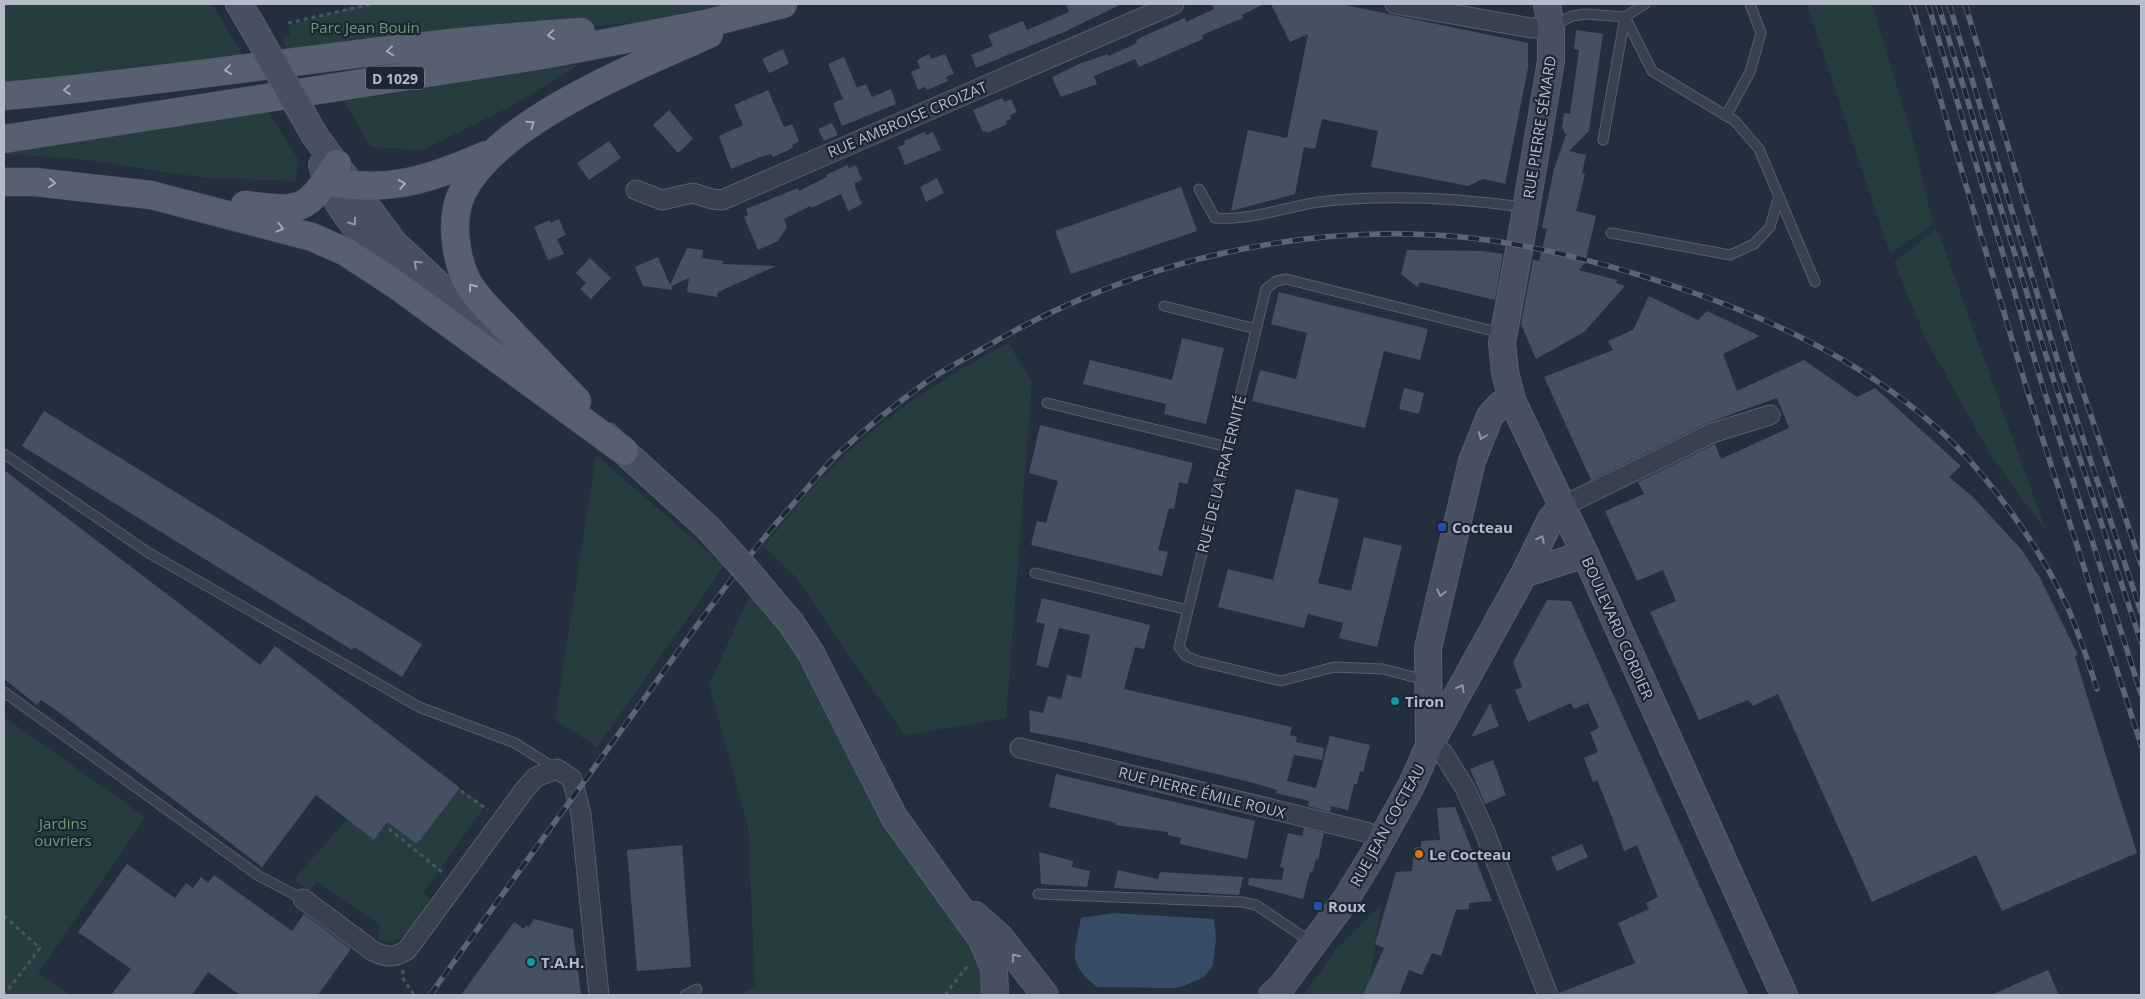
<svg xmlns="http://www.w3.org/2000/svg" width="2145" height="999" font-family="'Open Sans',sans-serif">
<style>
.green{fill:#263c3f}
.water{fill:#394c67}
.building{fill:#455162}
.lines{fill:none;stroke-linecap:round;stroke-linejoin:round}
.lane-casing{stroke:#565f6c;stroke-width:11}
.street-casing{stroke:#565f6c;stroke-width:21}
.secondary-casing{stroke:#565f6c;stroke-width:28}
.primary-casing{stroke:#414a57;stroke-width:29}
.path{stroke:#44595c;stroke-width:3;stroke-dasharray:4 4;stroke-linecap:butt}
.lane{stroke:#38414e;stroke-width:9}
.street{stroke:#38414e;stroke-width:19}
.secondary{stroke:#465061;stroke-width:26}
.primary{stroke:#56606e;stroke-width:28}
.rail-casing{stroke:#5a6575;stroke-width:5.5}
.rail{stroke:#1d2633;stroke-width:4;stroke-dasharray:11;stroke-linecap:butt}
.secondary-bridge-casing{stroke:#565f6c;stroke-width:28;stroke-linecap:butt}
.secondary-bridge{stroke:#465061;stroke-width:26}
.oneway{stroke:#a1aab7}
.oneway2{stroke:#8e96a5}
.transit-dot{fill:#1a4fb4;stroke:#1d2633;stroke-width:2}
.culture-dot{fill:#0f9aa8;stroke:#1d2633;stroke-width:2}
.food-dot{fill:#e8710a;stroke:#1d2633;stroke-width:2}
.labels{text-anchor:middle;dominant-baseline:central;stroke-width:4.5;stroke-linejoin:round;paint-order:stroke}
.shield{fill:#1d2633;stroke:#878f9c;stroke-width:1}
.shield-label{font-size:14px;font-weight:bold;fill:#b4bcc9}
.park-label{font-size:15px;fill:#6b9a76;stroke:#1d2633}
.street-label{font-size:15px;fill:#b4bcc9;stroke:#1d2633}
.poi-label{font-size:15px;font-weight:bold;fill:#b4bcc9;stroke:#1d2633;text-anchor:start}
</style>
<rect width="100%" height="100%" fill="#242f3e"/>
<path class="green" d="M4 4H212L248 63 4 92Z
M363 4H730L646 21 292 56 282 39 290 34 289 25Z
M1807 4H1872L1914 143 1933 224 1890 253Z
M580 64 512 106 422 150 371 147 344 101Z
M267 111 298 159 296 181 205 178 80 159 4 154V153Z
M1937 229 2047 533 1990 454 1927 341 1894 262Z
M1008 343 1032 381 1006 718 904 735 795 576 763 546C789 517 813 484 842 458 891 412 949 374 1008 343Z
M596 455 724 566 597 747 555 720Z
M749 597 769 606 987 967 984 995H739L755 986 748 826 709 685Z
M4 717 145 817 38 974 71 995H4Z
M460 788 485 806 423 893 431 899 428 905 431 906C417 925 404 946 378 940L380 925 317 881 309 892 296 880 297 876 347 819 387 822 417 844Z
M1381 904 1368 995H1304L1335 951Z"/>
<path class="water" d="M1113 913 1214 919 1216 939 1213 965 1204 977 1181 987 1172 988 1097 987C1066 963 1075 952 1081 918Z"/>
<path class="building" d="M1066 4H1122L1064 32 976 68 971 55 993 46 988 35 1023 21 1027 30 1069 12Z
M1212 4H1264L1242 15 1243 18 1202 35 1203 39 1139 67 1135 59 1094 76 1097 84 1061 97 1052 77 1079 64 1108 54 1109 56 1137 43 1136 40 1146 35 1185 18 1186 22 1214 9Z
M1271 4H1340L1528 43V68L1505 184 1483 179 1468 186 1371 167 1378 131 1322 119 1315 149 1304 147 1295 194 1231 211 1248 130 1287 138 1308 34 1290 42Z
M1576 30 1603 34 1589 131 1569 151 1586 155 1582 173 1585 174 1576 211 1596 216 1585 263 1579 270 1617 280 1616 283 1625 286 1584 332 1536 359 1521 324 1533 260 1539 261 1547 229 1542 228 1554 169 1566 135 1562 127 1564 113 1570 114 1579 50 1574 49Z
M783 49 789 64 769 73 762 59Z
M929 54 931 59 945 54 954 74 946 77 948 81 927 90 925 87 918 90 911 72 920 68 917 60Z
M844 57 857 88 866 84 872 97 891 89 896 104 842 126 833 103 843 99 828 64Z
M768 90 784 127 792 124 799 141 792 145 793 148 773 157 772 154 763 156 731 169 719 136 743 125 734 105Z
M1002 98 1004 102 1011 99 1017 112 1010 115 1011 119 1006 121 1007 124 987 133 986 131 983 132 973 110Z
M669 110 693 139 678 153 653 125Z
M832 123 838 135 824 141 818 129Z
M924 132 926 135 933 132 941 150 905 165 898 147 905 144 904 141Z
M609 141 621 158 589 180 577 163Z
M847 165 849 168 856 165 862 180 855 183V187L862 204 848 211 841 194 811 208 810 206 784 219 787 227 778 241 758 250 744 217 748 215 746 209 798 188 799 191 827 177 826 175Z
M937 178 944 193 926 202 920 187Z
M1181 187 1197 231 1071 274 1055 231Z
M559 219 566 235 557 239 564 254 548 260 534 227 550 220 551 223Z
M687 248 703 250 702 258 723 261 722 264 776 266 718 292 717 297 687 292 689 278 671 286 673 290 643 286 635 267 658 257 670 285Z
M1407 250 1482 251 1503 254 1495 300 1420 282 1417 287 1401 274Z
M590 258 611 278 591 299 580 289 586 283 576 273Z
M1279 292 1428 329 1420 360 1384 351 1365 428 1252 401 1260 370 1296 379 1307 333 1271 324Z
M1649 296 1698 320 1707 311 1760 336 1723 354 1737 391 1804 360 1857 397 1875 388 1961 466 1949 477 1972 496 2021 549 2039 576 2078 655 2075 656 2086 693 2137 853 2002 911 1976 855 1872 902 1778 694 1753 706 1748 700 1699 720 1650 612 1676 601 1663 570 1637 581 1605 511 1644 494 1638 482 1715 444 1721 459 1789 428 1777 398 1707 423 1591 480 1544 377 1613 350 1608 341 1633 330Z
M1182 338 1224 348 1206 424 1164 414 1166 404 1083 384 1090 360 1172 380Z
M1404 388 1424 393 1419 414 1399 409Z
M44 411 422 644 402 677 354 647 352 650 22 446Z
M1040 425 1193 463 1187 484 1179 482 1174 509 1169 508 1158 550 1168 552 1162 576 1031 545 1037 521 1046 523 1058 481 1029 473Z
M4 470 260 665 275 646 460 788 417 844 387 822 374 840 316 795 262 867 56 710 41 700 37 705 4 679Z
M1296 489 1339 499 1318 583 1351 591 1364 537 1402 546 1377 647 1339 638 1343 623 1308 614 1304 628 1218 607 1228 569 1273 580Z
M1042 598 1150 625 1144 649 1135 647 1124 689 1292 727 1290 735 1297 737 1296 742 1324 748 1322 760 1294 755 1287 781 1316 788 1330 736 1370 745 1363 772 1360 771 1357 784H1354L1348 810 1331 806 1330 812 1308 806 1309 801 1276 793 1277 790 1250 782 1078 741 1030 732 1029 710 1043 713 1048 696 1061 699 1067 675 1081 678 1090 635 1059 628 1048 668 1036 665 1045 624 1036 622Z
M1547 600 1571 601 1749 995H1559V993L1635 963 1618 923 1649 909 1646 903 1658 897 1637 845 1624 851 1609 809 1597 780 1593 782 1584 758 1598 752 1590 732 1599 728 1588 703 1574 709 1571 703 1528 722 1515 690 1522 687 1513 662Z
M1490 703 1499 726 1471 737 1483 716Z
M1493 760 1506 795 1485 804 1470 769Z
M1056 774 1255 821 1247 859 1180 844 1181 838 1168 835V832L1115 825 1116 823 1049 807Z
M1455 807 1492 901 1469 903V909L1456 910 1441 956 1432 953 1422 975 1409 970 1399 995H1363L1384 948 1375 944 1396 872 1412 871 1414 848 1421 847V841L1440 840 1437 808Z
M1304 828 1324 833 1318 860 1316 859 1312 873 1310 872 1303 899 1248 885 1249 878 1282 880 1284 868 1280 867 1288 833 1302 836Z
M1582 844 1588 857 1557 871 1551 857Z
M682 845 691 967 637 971 627 850Z
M1039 852 1073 861 1072 867 1090 871 1087 887 1041 884Z
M127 864 175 898 186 883 193 888 201 877 208 883 214 875 292 931 304 914 351 949 318 995H240L208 972 192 995H111L131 969 78 932Z
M1118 870 1158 879 1160 872 1243 877 1239 895 1114 888Z
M534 919 573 929 581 995H461L514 922 524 929 526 925 529 927Z
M2048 970 2059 995H1991L2041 973Z"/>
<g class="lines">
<defs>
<path id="lane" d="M1554 25 1572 16 1586 14 1625 17 1645 4
M1726 116 1750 72 1761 33 1750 4
M1603 140 1625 17 1652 71 1735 121 1759 149 1815 282
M1199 189 1215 218C1251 221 1284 207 1319 202 1388 194 1456 198 1524 207
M1611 233 1730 255 1754 244 1770 227 1779 196
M1164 306 1256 329
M1047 403 1228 447
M4 454 149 553 419 707 515 743 556 769
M1035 573 1188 610
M1425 680 1383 669 1334 667 1281 681 1198 661 1186 656 1179 647 1266 289 1276 281 1286 279 1501 333
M4 692 259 876 303 899
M1038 894 1242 902 1256 905 1311 942
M685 995 697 989"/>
<path id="street" d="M1395 4 1531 28 1551 27
M636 190 662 200 693 193 712 199 722 200 1174 4
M1563 506 1712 433 1770 415
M1429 746 1443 753 1465 788 1484 830 1548 995
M1020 748 1366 832 1382 839
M303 899 373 951C387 958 394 958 407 950L525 789 536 777 557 769 572 779 581 814 599 995"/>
<path id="secondary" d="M239 4 251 24
M1547 4 1551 27V61L1520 245 1502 343 1505 372 1512 400 1585 554 1784 995
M315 136 394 243 532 372
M322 165C334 214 381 258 420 289
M607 436 707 527 738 561
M748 572 791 623 811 653 894 817 981 938 994 968 995 995
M1524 574 1585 554
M1429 744 1428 648 1472 461 1490 416 1500 405 1512 400
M975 915 1000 937 1045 995
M1272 995 1282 986 1344 902 1373 855 1411 786 1429 746 1524 574 1551 519 1563 506"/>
<path id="primary" d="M4 96C197 79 388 44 581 32
M4 139 543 55 705 24 783 4
M326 181C387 194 431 179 486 155
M4 182H35L151 195 312 237 346 252 395 284 624 451
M245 205C301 211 305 214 337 164
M577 401C553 376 530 352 506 327 493 313 476 298 467 281 455 257 450 218 462 193 497 121 638 66 709 34"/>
</defs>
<use href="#lane" class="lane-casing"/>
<use href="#street" class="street-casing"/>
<use href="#secondary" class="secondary-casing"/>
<use href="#primary" class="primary-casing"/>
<path class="path" d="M288 23 372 4
M461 791 488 810
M389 829 442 872
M4 916 40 948 4 995
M403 970 402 977 414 995
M945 995 969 964"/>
<use href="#lane" class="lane"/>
<use href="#street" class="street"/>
<use href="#secondary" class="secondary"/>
<use href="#primary" class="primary"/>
<defs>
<path id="rail" d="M1912 4 2028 393 2141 745
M1928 4 2042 384 2141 694
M1938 4 2053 378 2141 642
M1949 4 2062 375 2141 612
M1965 4 2076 371 2141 564
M430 995C503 894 575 793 649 692 698 624 746 555 803 493 815 479 827 464 840 452 866 428 896 404 925 383 943 370 963 360 982 349 1133 260 1313 217 1488 240 1564 251 1639 273 1711 299 1809 335 1908 388 1977 469 2012 510 2044 557 2067 606 2079 633 2088 661 2097 689"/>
</defs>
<use href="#rail" class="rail-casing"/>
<use href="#rail" class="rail"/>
<defs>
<path id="secondary-bridge" d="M251 24 315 136
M738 561 748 572"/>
</defs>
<use href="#secondary-bridge" class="secondary-bridge-casing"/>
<use href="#secondary-bridge" class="secondary-bridge"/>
</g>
<defs><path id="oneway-chevron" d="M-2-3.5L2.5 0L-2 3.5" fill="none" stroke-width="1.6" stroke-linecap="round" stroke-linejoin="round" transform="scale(1.25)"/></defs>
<g class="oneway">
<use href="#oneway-chevron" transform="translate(551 35) rotate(174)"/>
<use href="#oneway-chevron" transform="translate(390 51) rotate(174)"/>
<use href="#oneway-chevron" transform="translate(228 70) rotate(172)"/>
<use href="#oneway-chevron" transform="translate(67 90) rotate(175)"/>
<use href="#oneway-chevron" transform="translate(531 124) rotate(-34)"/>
<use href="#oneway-chevron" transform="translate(52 183) rotate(5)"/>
<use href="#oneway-chevron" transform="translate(402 184) rotate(-10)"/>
<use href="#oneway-chevron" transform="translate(280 228) rotate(15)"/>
<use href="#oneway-chevron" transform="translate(472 287) rotate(-126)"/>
</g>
<g class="oneway2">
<use href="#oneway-chevron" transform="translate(353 222) rotate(54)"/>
<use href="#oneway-chevron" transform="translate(417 264) rotate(-137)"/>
<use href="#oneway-chevron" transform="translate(1482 436) rotate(111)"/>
<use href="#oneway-chevron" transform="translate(1541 539) rotate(-64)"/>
<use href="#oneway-chevron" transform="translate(1441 593) rotate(103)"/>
<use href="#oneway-chevron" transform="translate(1461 688) rotate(-61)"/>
<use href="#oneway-chevron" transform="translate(1015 957) rotate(-128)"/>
</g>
<g class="transit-dot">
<rect x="1437" y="522" width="10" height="10" rx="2.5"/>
<rect x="1313" y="901" width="10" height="10" rx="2.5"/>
</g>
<g class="culture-dot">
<circle cx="1395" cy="701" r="5"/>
<circle cx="531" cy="962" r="5"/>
</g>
<circle class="food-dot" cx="1419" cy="854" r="5"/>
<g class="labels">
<rect class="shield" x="366" y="66.5" width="58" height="23" rx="4"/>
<g class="shield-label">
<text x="395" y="78">D 1029</text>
</g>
<g class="park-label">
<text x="365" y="27">Parc Jean Bouin</text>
<text x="63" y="823">Jardins<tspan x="63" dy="17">ouvriers</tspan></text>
</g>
<g class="street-label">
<text transform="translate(907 119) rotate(-23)">RUE AMBROISE CROIZAT</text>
<text transform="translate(1539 127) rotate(-81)">RUE PIERRE SÉMARD</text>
<text transform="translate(1221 474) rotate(-76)">RUE DE LA FRATERNITÉ</text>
<text transform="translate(1618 628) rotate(66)">BOULEVARD CORDIER</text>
<text transform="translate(1202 792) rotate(14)">RUE PIERRE ÉMILE ROUX</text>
<text transform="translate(1387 825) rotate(-61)">RUE JEAN COCTEAU</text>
</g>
<g class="poi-label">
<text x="1452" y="527">Cocteau</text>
<text x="1405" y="701">Tiron</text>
<text x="1429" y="854">Le Cocteau</text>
<text x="1328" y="906">Roux</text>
<text x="541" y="962">T.A.H.</text>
</g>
</g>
<rect width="2145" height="999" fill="none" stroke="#b4bcc9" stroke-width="10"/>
</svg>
